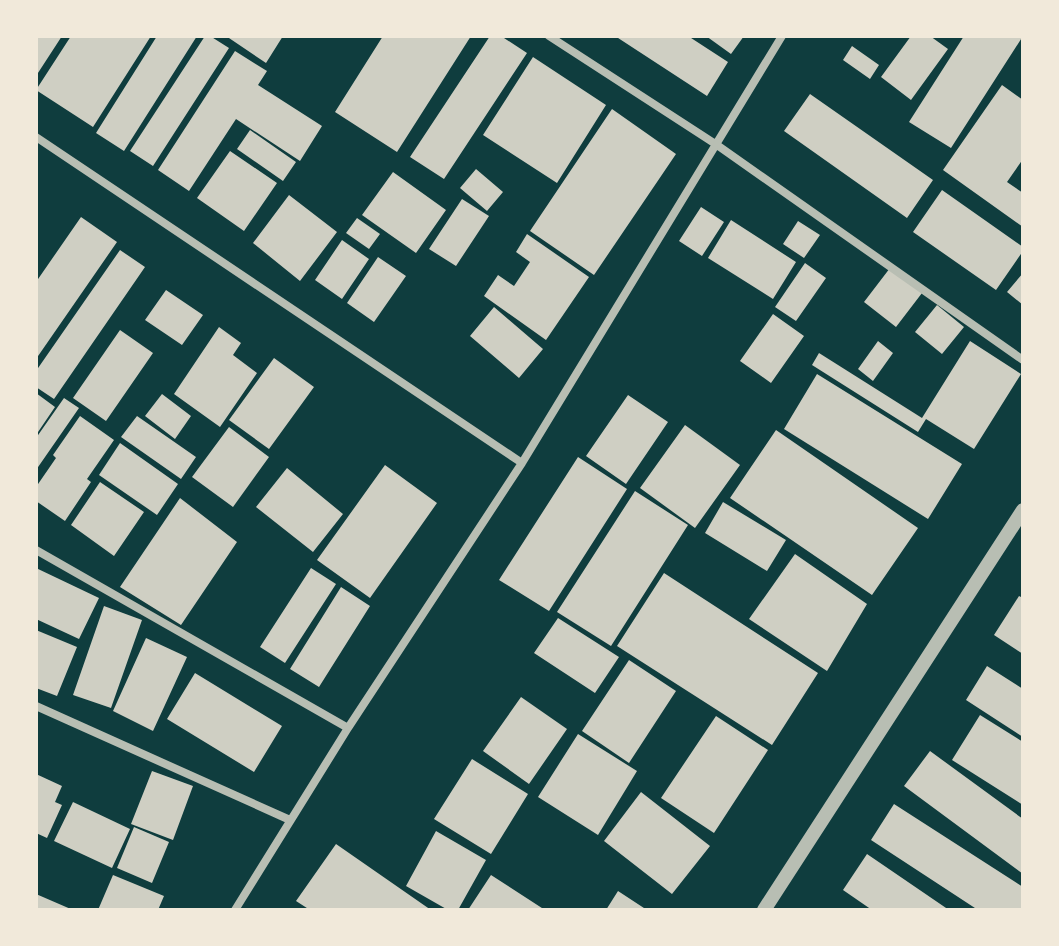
<svg xmlns="http://www.w3.org/2000/svg" width="1059" height="946" font-family="Overpass,sans-serif">
<style>
.building{fill:#cfcfc3}
.lines{fill:none;stroke-linecap:round;stroke-linejoin:round}
.minor{stroke:#b8beb3;stroke-width:8}
.tertiary{stroke:#b8beb3;stroke-width:14}
</style>
<rect width="100%" height="100%" fill="#0f3d3e"/>
<path class="building" d="M36 36H62L36 76Z
M71 36H151L93 127 36 90Z
M157 36H197L124 151 96 133Z
M205 36H210L229 48 153 166 130 151Z
M226 36H283L266 63Z
M383 36H471L397 152 335 112Z
M490 36H501L527 53 444 179 410 157Z
M615 36H688L728 62 707 96Z
M706 36H744L731 54Z
M911 36H930L948 49 911 100 881 77Z
M964 36H1023L951 148 909 122Z
M852 46 879 65 870 79 843 60Z
M235 51 267 71 258 85 322 126 300 161 236 119 189 191 158 170Z
M533 57 606 105 557 183 483 135Z
M1002 85 1023 100V159L1007 182 1023 193V227L943 170Z
M810 94 933 180 907 218 784 131Z
M612 109 676 154 594 275 530 231Z
M250 130 296 162 283 181 237 149Z
M230 151 277 183 244 231 197 198Z
M476 169 503 192 487 211 460 188Z
M393 172 446 210 416 253 362 215Z
M942 190 1023 247V251L996 290 913 232Z
M289 195 337 232 300 281 253 243Z
M462 199 489 216 456 266 429 249Z
M701 207 724 222 702 256 679 241Z
M81 217 117 242 36 359V282Z
M357 218 380 234 369 249 346 233Z
M731 220 796 262 773 299 708 258Z
M798 221 820 235 804 258 783 244Z
M527 234 589 277 546 340 484 296 498 275 514 286 530 262 516 252Z
M342 240 369 259 342 299 315 280Z
M120 250 145 267 54 399 36 387V371Z
M378 257 406 276 374 322 347 303Z
M805 263 826 278 796 321 775 307Z
M890 268 922 293 896 327 864 302Z
M1023 273V305L1007 292Z
M166 290 203 315 182 345 145 320Z
M937 305 964 327 942 354 915 332Z
M494 307 543 349 519 378 470 336Z
M773 314 804 336 771 383 740 361Z
M219 327 241 343 233 355 257 373 220 427 174 394Z
M120 330 153 353 106 421 73 398Z
M878 341 893 353 873 381 858 369Z
M970 341 1021 374 974 449 926 419 918 432 812 365 819 353 922 418Z
M274 358 314 387 269 449 229 420Z
M817 374 962 464 928 519 784 429Z
M36 393 55 407 36 435Z
M162 394 191 416 175 439 145 416Z
M628 395 668 422 626 484 586 456Z
M64 398 79 408 36 470V438Z
M80 416 114 440 87 479 91 482 65 521 36 501V487L56 458 53 455Z
M137 416 196 457 181 479 121 437Z
M685 425 740 465 695 528 640 488Z
M229 427 269 457 233 507 192 477Z
M776 430 918 528 872 595 730 498Z
M120 443 178 484 157 515 99 475Z
M578 457 627 489 549 611 499 580Z
M385 465 437 503 370 598 317 560Z
M287 468 343 514 313 552 256 507Z
M100 482 144 512 114 556 71 525Z
M635 491 688 525 611 646 557 612Z
M180 498 237 542 181 625 120 587Z
M723 502 786 540 767 571 705 533Z
M795 554 867 604 827 671 749 619Z
M36 568 99 598 79 639 36 619Z
M311 568 336 584 285 663 260 647Z
M664 573 818 673 772 745 617 646Z
M341 587 370 606 319 687 290 669Z
M1019 596 1023 598V654L994 635Z
M104 606 142 620 111 708 73 695Z
M558 618 619 657 595 693 534 653Z
M36 630 77 647 57 696 36 688Z
M146 638 187 657 153 731 113 711Z
M629 660 676 691 629 763 582 731Z
M987 666 1023 689V737L966 700Z
M195 673 282 726 254 772 167 719Z
M521 697 567 729 529 784 483 751Z
M980 715 1023 742V805L952 760Z
M716 716 768 750 714 833 661 798Z
M578 734 637 771 598 835 538 797Z
M930 751 1023 819V874L904 786Z
M472 759 528 794 491 854 434 819Z
M152 771 193 786 173 840 131 824Z
M36 774 62 786 55 802 62 805 47 838 36 833Z
M641 792 710 846 672 894 604 841Z
M73 802 130 829 112 868 54 841Z
M894 804 1023 887V910H978L871 840Z
M134 827 169 842 152 883 117 868Z
M436 831 486 860 458 910H448L406 886Z
M336 844 431 910H310L296 901Z
M867 854 949 910H872L843 890Z
M113 875 164 896 158 910H98Z
M491 875 545 910H468Z
M618 891 647 910H606Z
M36 894 73 910H36Z"/>
<g class="lines">
<path class="minor" d="M549 36 717 145 1023 360
M36 137 522 463
M36 550 348 728
M36 706 290 820
M235 910 348 728 522 463 782 36"/>
<path class="tertiary" d="M764 910 1023 510"/>
</g>
<rect width="1059" height="946" fill="none" stroke="#f1e9da" stroke-width="76"/>
</svg>
